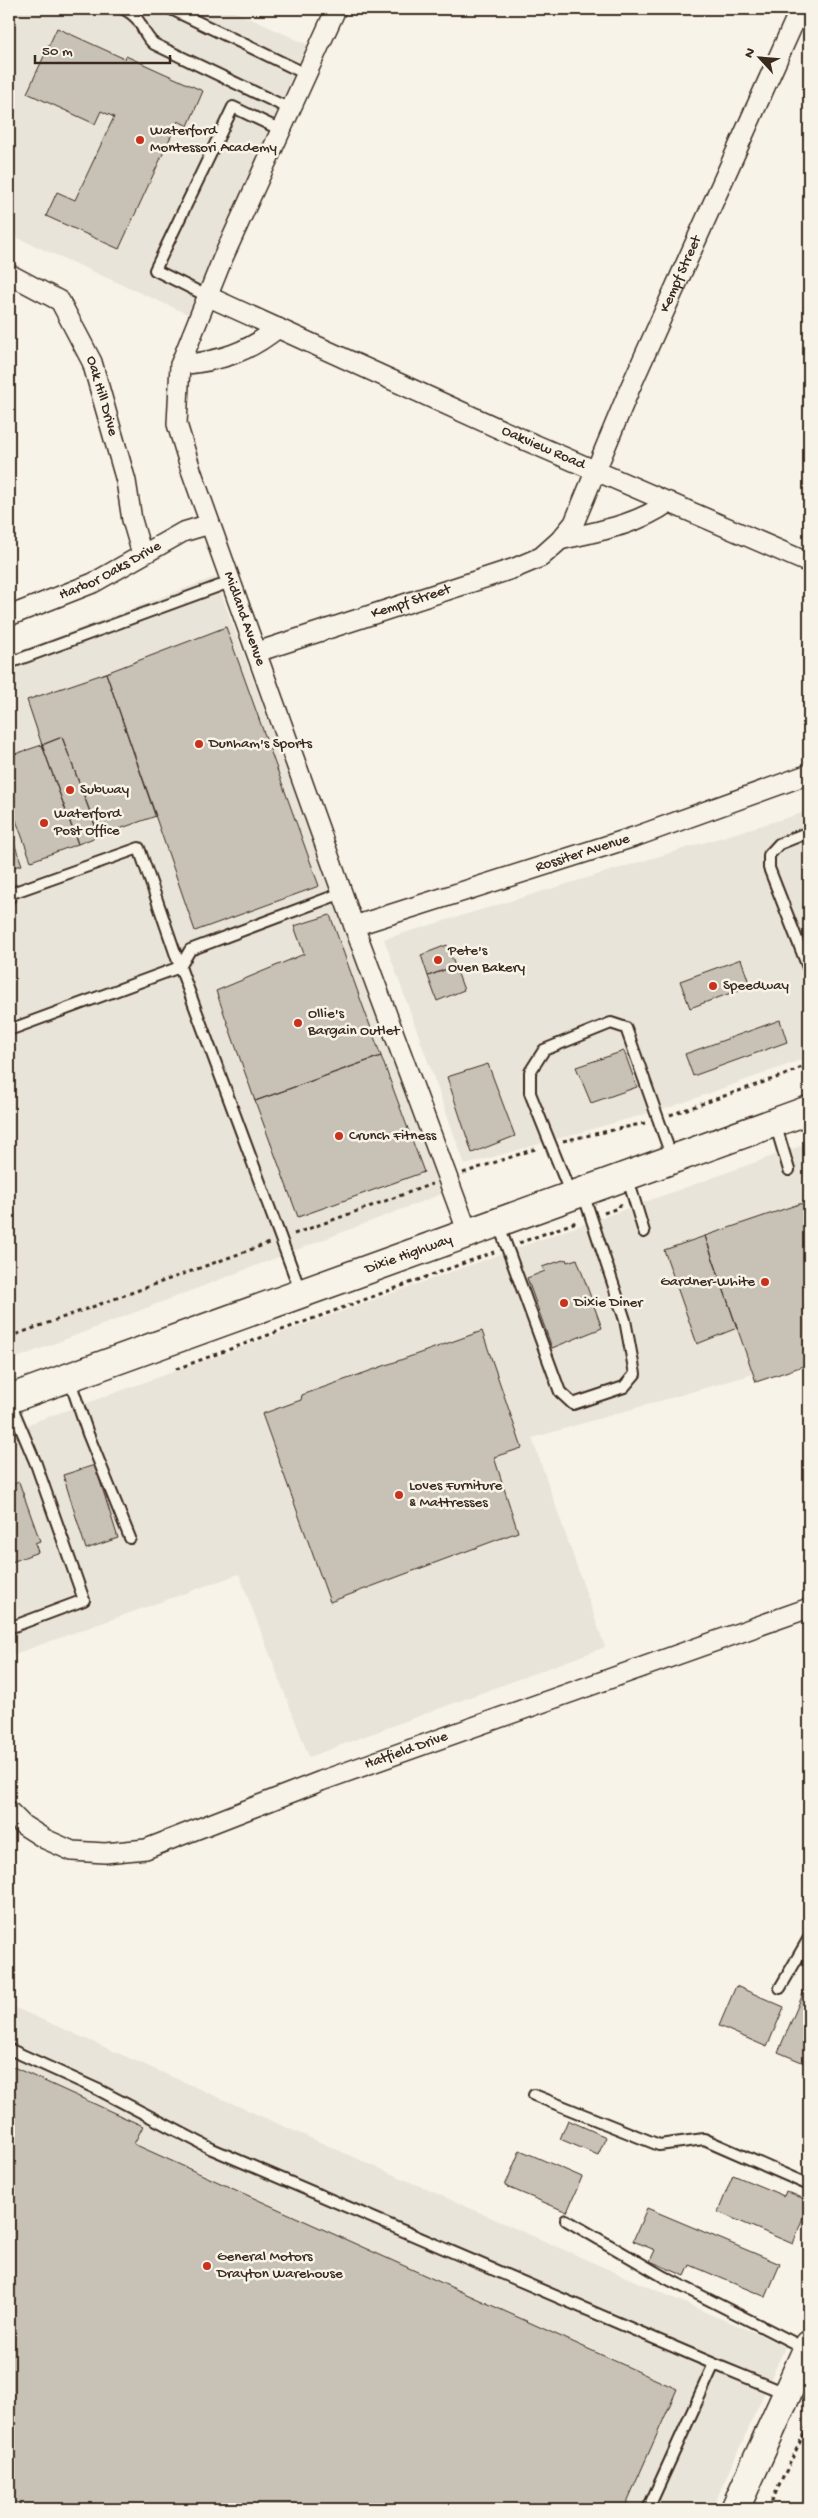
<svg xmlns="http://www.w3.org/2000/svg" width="818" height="2518" font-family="'Gochi Hand',sans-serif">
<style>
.built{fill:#e9e4d9}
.building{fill:#c8c1b6;stroke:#3b2a1e}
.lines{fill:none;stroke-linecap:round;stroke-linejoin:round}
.lane-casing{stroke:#3b2a1e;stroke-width:14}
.street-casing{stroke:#3b2a1e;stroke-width:22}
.secondary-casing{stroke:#3b2a1e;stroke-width:31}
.primary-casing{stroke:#3b2a1e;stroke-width:31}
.path{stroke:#3b2a1e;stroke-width:3;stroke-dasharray:4 4;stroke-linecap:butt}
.lane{stroke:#f7f3e8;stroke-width:10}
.street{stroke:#f7f3e8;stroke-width:19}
.secondary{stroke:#f7f3e8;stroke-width:28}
.primary{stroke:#f7f3e8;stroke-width:28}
.poi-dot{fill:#c8321e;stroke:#f7f3e8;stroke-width:2}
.labels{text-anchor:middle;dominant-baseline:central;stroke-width:5;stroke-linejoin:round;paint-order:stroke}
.poi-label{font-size:15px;fill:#3b2a1e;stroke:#f7f3e8;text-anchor:start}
.street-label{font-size:15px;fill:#3b2a1e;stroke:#f7f3e8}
</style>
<rect width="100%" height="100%" fill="#f7f3e8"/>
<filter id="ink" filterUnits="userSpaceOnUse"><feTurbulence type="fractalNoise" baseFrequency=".02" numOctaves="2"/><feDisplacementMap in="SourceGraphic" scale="10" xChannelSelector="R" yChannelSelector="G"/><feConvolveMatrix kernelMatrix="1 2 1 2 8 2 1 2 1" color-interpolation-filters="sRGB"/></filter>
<g filter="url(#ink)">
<path class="built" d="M9 9H229L313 47 192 316 9 234Z
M215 577 444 1193 9 1361V655Z
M809 811V1057L674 1106 465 1165 384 939Z
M809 1143V1358L532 1438 605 1647 309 1757 239 1574 9 1656V1431Z
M9 2005 712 2315 786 2345 712 2509H9Z"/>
<path class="building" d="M57 28 125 59 126 56 203 91 188 126 178 121 119 249 46 216 57 192 75 200 114 117 101 111 95 124 27 93Z
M226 627 319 886 195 931 106 673Z
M106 673 156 816 99 836 62 737 42 745 27 700Z
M62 737 99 836 78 844 42 745Z
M42 745 78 844 31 861 9 801V756Z
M9 829 22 865 9 868Z
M330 915 381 1056 255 1101 216 991 304 954 294 926Z
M447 945 455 966 428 976 421 955Z
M741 959 750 986 690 1008 680 981Z
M455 966 464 990 437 1001 428 976Z
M780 1020 787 1042 693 1076 685 1054Z
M624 1051 637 1087 591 1103 576 1067Z
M381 1056 424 1172 298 1217 255 1101Z
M488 1064 515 1136 472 1153 447 1077Z
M809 1203V1364L756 1382 705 1236 799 1204Z
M705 1236 737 1328 697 1344 664 1250Z
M566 1259 567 1262 577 1259 602 1328 552 1348 527 1278 545 1271 542 1267Z
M482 1331 522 1448 494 1457 518 1532 330 1602 262 1414 301 1400 302 1395Z
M95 1465 118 1538 86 1549 63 1475Z
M19 1482 40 1541 35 1543 38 1552 9 1563V1486Z
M809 1980V2065L778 2052Z
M736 1986 784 2007 767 2047 719 2026Z
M9 2065 143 2126 134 2144 677 2389 624 2509H9Z
M568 2120 606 2137 598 2155 560 2139Z
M520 2150 582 2177 567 2212 505 2186Z
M733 2175 784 2196 786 2191 809 2201 793 2244 718 2212Z
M647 2208 780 2264 766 2297 690 2265 685 2276 650 2261 655 2250 633 2241Z"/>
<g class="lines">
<defs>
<path id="lane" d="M124 9C146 21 139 31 154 44L290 109
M171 9 306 74
M207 296 155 270 233 107 281 130
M9 663 230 582
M809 832 779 844 769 855V868L809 970
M9 899 12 893 139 848 180 967 301 1293
M9 1030 180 967 190 950 342 893
M775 1123 789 1170
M627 1176 644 1232
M571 1195 530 1093V1072L544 1050 611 1023 626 1028 672 1158
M498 1223 560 1392 573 1404 624 1387 635 1374 625 1320 583 1193
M69 1378 88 1434 130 1538
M9 1628 84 1600 36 1464 9 1400
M780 1988 809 1938
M9 2049 99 2090 212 2149 714 2364 648 2509
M534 2095 659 2145 704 2139 809 2185
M566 2220 664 2277 806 2349
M714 2364 787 2394"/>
<g id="street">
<path id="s1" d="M336 9 222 260 180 365 177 424 191 470 354 926 468 1233"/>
<path id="s2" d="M9 274 60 301 92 362 126 481 132 520 142 554"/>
<path id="s3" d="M207 296 513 435 809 563"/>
<path d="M180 365C220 361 247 353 278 328"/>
<path d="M560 540C599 531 637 525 669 502"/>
<path id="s4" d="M9 616 93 583 183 532 210 524"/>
<path id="s5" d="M257 652 515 568 541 557 560 540 574 523 630 388 800 9"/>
<path id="s6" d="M354 926 637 836 809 774"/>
<path id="s7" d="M9 1811 23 1825 45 1839 72 1851 105 1853 146 1849 321 1781 809 1608"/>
</g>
<path id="secondary" d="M735 2509 809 2345"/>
<g id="primary">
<path id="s8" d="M9 1399 809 1110"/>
</g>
</defs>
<use href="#lane" class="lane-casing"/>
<use href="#street" class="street-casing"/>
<use href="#secondary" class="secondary-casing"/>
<use href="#primary" class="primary-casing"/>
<path class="path" d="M670 1115 790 1073 809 1063
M563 1141 645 1123
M463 1173 538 1148
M604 1213 618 1208 622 1203
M294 1234 432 1184
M519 1243 579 1221
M9 1337 269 1243
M176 1369 494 1252
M768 2509 809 2423"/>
<use href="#lane" class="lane"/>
<use href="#street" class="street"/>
<use href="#secondary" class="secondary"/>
<use href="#primary" class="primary"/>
</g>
</g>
<g class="poi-dot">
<circle cx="140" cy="140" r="5"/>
<circle cx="199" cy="744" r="5"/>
<circle cx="70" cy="790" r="5"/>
<circle cx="44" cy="823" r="5"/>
<circle cx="438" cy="960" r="5"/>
<circle cx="713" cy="986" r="5"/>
<circle cx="298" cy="1023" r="5"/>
<circle cx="339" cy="1136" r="5"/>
<circle cx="765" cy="1282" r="5"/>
<circle cx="564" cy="1303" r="5"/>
<circle cx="399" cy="1495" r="5"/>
<circle cx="207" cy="2266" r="5"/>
</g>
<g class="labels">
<g class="poi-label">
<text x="150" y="131">Waterford<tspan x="150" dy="17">Montessori Academy</tspan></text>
<text x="209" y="744">Dunham's Sports</text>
<text x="80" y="790">Subway</text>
<text x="54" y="814">Waterford<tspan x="54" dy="17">Post Office</tspan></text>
<text x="448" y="951">Pete's<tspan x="448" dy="17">Oven Bakery</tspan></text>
<text x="723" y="986">Speedway</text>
<text x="308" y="1014">Ollie's<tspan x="308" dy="17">Bargain Outlet</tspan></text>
<text x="349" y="1136">Crunch Fitness</text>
<text x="755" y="1282" text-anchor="end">Gardner-White</text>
<text x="574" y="1303">Dixie Diner</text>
<text x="409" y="1486">Loves Furniture<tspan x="409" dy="17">&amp; Mattresses</tspan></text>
<text x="217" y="2257">General Motors<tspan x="217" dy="17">Drayton Warehouse</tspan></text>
</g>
<g class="street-label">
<text stroke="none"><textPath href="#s5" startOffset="618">Kempf Street</textPath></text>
<text stroke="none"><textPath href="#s2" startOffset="162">Oak Hill Drive</textPath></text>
<text stroke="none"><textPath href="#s3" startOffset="369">Oakview Road</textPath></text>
<text stroke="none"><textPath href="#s4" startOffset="111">Harbor Oaks Drive</textPath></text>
<text stroke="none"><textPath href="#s5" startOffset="162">Kempf Street</textPath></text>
<text stroke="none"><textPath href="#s1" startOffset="654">Midland Avenue</textPath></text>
<text stroke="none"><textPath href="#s6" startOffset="240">Rossiter Avenue</textPath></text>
<text stroke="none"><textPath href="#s8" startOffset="425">Dixie Highway</textPath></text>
<text stroke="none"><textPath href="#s7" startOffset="428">Hatfield Drive</textPath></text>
</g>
</g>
<rect width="818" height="2518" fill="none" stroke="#f7f3e8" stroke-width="30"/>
<rect x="15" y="15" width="788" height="2488" fill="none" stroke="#3b2a1e" stroke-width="2" filter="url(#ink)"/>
<g transform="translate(760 58) rotate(296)" stroke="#f7f3e8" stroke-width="4" paint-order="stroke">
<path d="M0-4L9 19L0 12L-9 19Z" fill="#3b2a1e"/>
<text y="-8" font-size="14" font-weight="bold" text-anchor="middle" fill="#3b2a1e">N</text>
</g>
<path d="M35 55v8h135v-8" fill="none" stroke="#3b2a1e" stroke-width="2.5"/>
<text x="42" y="55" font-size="15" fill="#3b2a1e" stroke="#f7f3e8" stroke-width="4" paint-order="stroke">50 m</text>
</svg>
